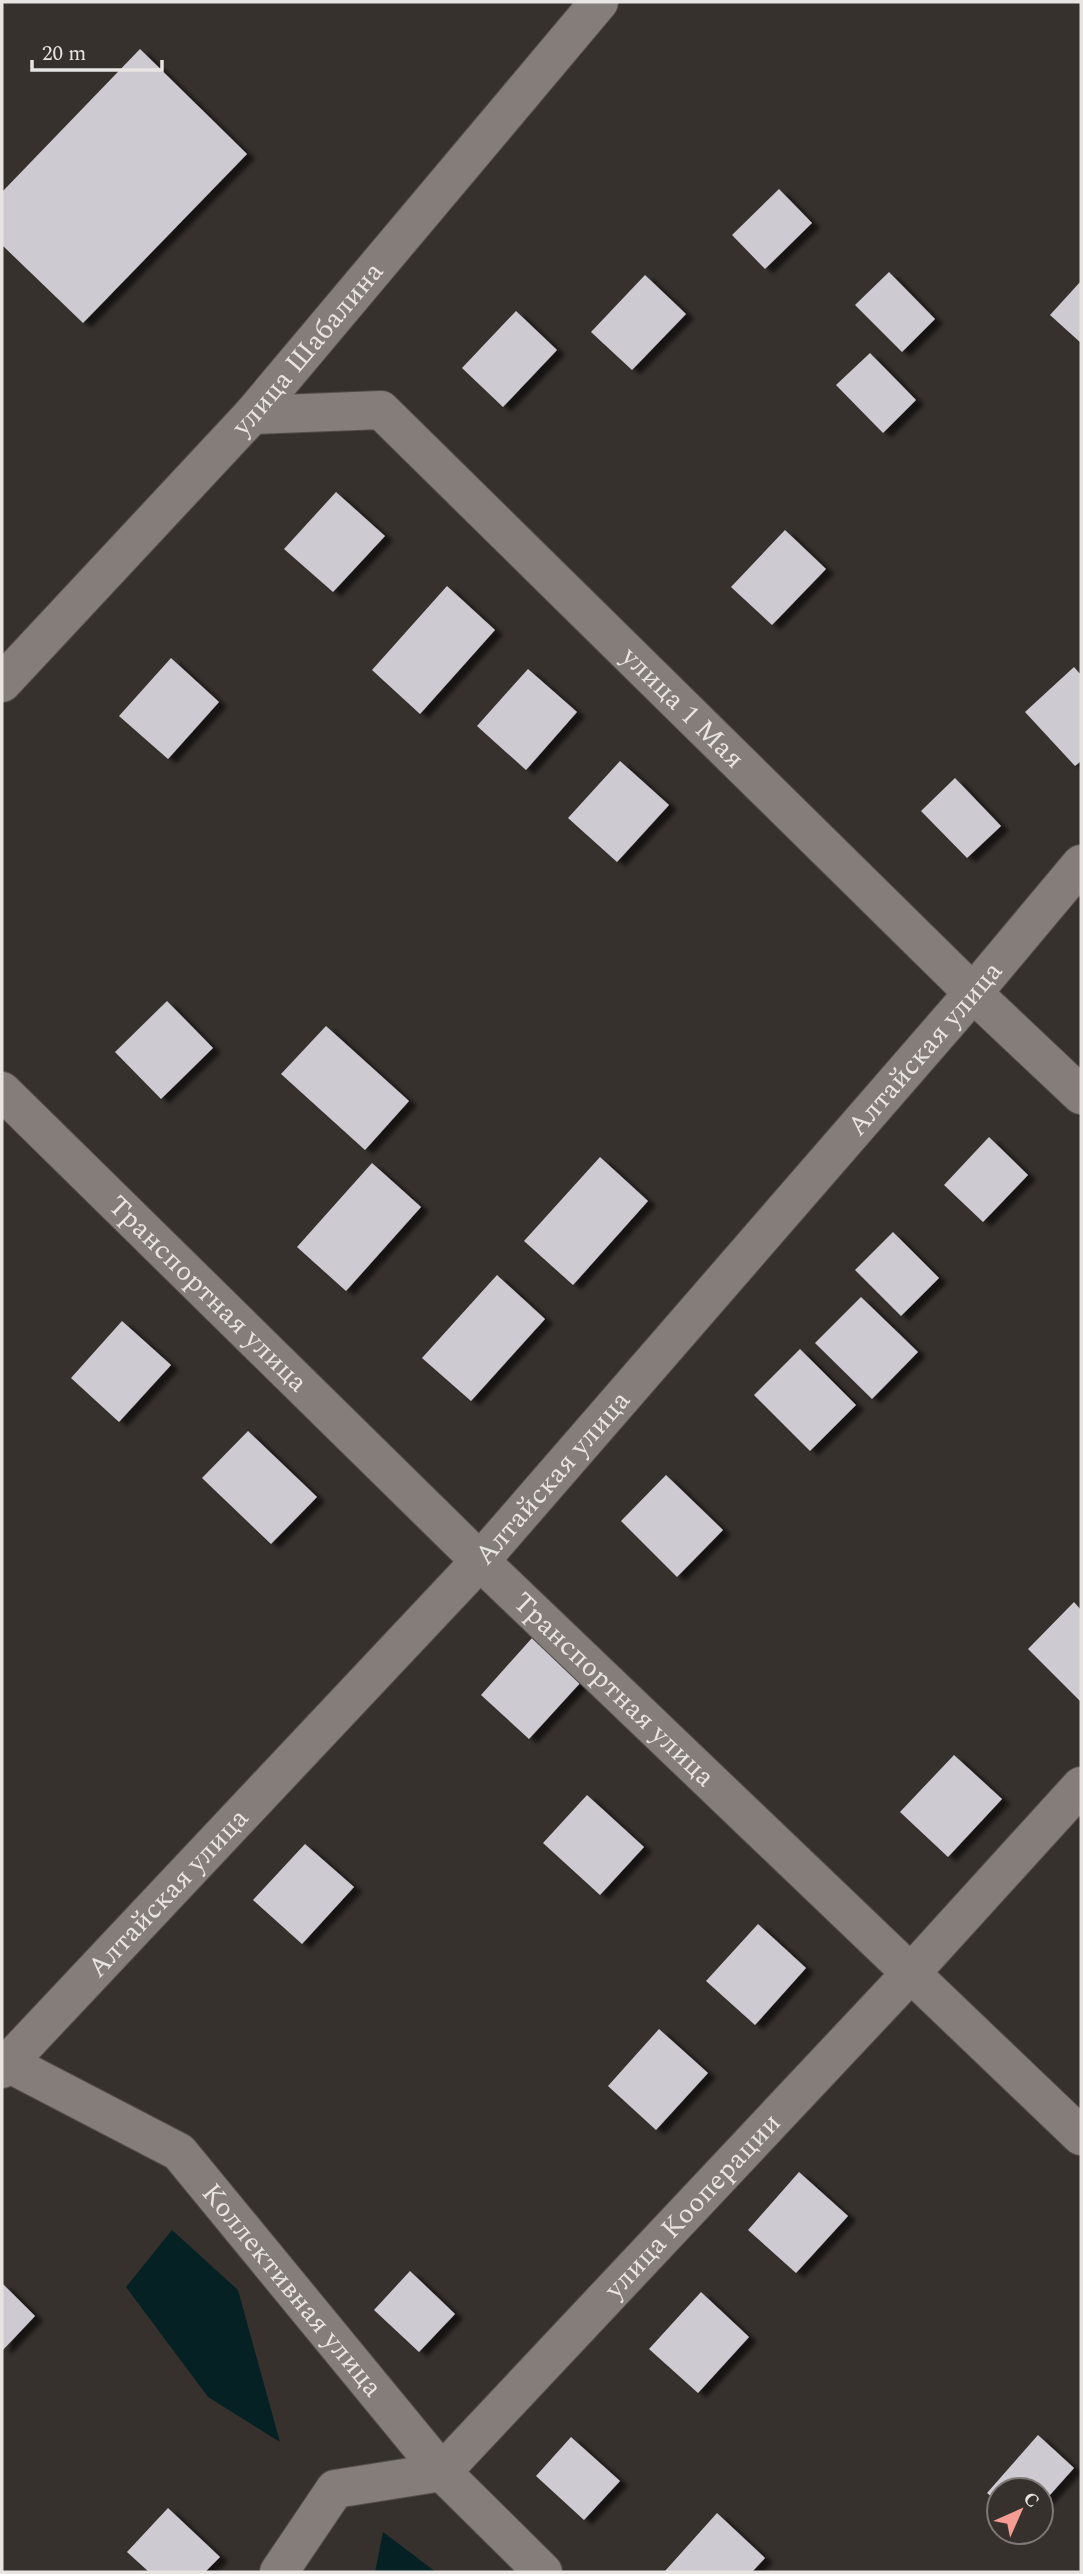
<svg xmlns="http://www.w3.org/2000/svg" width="1083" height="2574" font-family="Spectral,serif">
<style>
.water{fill:#062123}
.building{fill:#cecad1;filter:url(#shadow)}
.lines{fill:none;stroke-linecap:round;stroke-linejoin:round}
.minor-casing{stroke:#534e4b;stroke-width:40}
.minor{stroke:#847d79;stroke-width:38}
.labels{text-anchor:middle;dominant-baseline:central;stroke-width:7;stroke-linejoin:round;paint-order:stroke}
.street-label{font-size:28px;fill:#e8e4e2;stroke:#37312e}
</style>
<defs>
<filter id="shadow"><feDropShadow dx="8" dy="4.5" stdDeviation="2" flood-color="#0009"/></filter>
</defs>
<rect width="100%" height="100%" fill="#37312e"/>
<path class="water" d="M172 2230 238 2290 280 2442 208 2397 126 2287Z
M383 2532 436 2572H375Z"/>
<path class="building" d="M140 49 247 154 83 323 2 245V192Z
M779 189 812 223 765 269 732 235Z
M889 272 935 319 902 352 855 305Z
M645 275 686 314 632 370 591 332Z
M1081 281V343L1050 315Z
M516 311 557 350 503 407 462 368Z
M870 353 916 400 883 433 836 385Z
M336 492 385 536 333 592 284 549Z
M785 530 826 569 772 625 731 587Z
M447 586 495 630 420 714 372 670Z
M171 658 219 702 168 759 119 716Z
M1074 667 1081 675V761L1075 766 1025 712Z
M528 669 577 712 526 770 477 726Z
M620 761 669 805 617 862 568 818Z
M955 778 1001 826 967 858 921 811Z
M167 1001 213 1048 161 1099 115 1052Z
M326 1026 409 1101 365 1150 281 1074Z
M989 1137 1028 1175 983 1222 944 1185Z
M600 1157 648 1201 573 1285 524 1241Z
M372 1163 421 1207 346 1291 297 1247Z
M893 1232 939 1278 901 1316 855 1270Z
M497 1275 545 1319 471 1401 422 1358Z
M861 1297 918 1352 872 1399 815 1343Z
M122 1321 171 1365 119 1422 71 1378Z
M800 1349 856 1405 810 1451 754 1395Z
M248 1431 317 1497 271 1544 202 1478Z
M666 1475 723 1530 677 1577 621 1521Z
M1074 1602 1081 1610V1702L1028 1649Z
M532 1638 581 1682 529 1739 481 1695Z
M954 1755 1002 1799 948 1857 900 1812Z
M587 1795 644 1847 600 1895 543 1843Z
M305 1844 354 1887 302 1944 253 1900Z
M758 1924 806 1968 755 2025 706 1981Z
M659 2029 708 2073 656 2130 608 2086Z
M799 2172 848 2216 796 2273 748 2230Z
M410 2271 455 2314 419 2352 374 2310Z
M2 2283 35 2316 2 2351Z
M701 2292 749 2337 698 2393 649 2349Z
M1038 2435 1074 2468 1041 2505V2490H999V2503L987 2493Z
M571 2437 620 2481 584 2520 536 2476Z
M168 2508 220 2557 205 2572H149L127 2552Z
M717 2513 765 2558 752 2572H667L665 2571Z"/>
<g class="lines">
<defs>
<g id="minor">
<path id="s1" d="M252 415 381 410 973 993 1081 1095"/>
<path id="s2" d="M2 683 252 415 599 2"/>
<path id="s3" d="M2 1091 480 1561 1081 2136"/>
<path id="s4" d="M2 2060 179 2152 442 2472 543 2572"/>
<path id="s5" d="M2 2069 480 1561 973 993 1081 864"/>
<path id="s6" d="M279 2572 335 2489 442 2472 911 1973 1081 1786"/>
</g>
</defs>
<use href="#minor" class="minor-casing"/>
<use href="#minor" class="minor"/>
</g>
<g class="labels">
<g class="street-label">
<text stroke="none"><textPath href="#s2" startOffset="453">улица Шабалина</textPath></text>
<text stroke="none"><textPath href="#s1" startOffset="553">улица 1 Мая</textPath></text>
<text stroke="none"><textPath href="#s5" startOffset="1376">Алтайская улица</textPath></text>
<text stroke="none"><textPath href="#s3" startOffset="289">Транспортная улица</textPath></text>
<text stroke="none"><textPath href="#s5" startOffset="808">Алтайская улица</textPath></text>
<text stroke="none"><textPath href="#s3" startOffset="856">Транспортная улица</textPath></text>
<text stroke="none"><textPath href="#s5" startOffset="242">Алтайская улица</textPath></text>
<text stroke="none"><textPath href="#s6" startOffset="574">улица Кооперации</textPath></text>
<text stroke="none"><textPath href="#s4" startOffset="378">Коллективная улица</textPath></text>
</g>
</g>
<rect width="1083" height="2574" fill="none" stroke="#e8e4e2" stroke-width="7"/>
<g transform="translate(1020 2511) rotate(45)"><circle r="33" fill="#37312e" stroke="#7e7976" stroke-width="2"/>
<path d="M0-5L12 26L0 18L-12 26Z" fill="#f59c94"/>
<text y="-10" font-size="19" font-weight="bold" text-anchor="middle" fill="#e8e4e2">С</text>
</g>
<path d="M32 60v10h130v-10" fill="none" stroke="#e8e4e2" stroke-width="3.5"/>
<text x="42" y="60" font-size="21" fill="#e8e4e2" stroke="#37312e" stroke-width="5" paint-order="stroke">20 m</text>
</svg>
